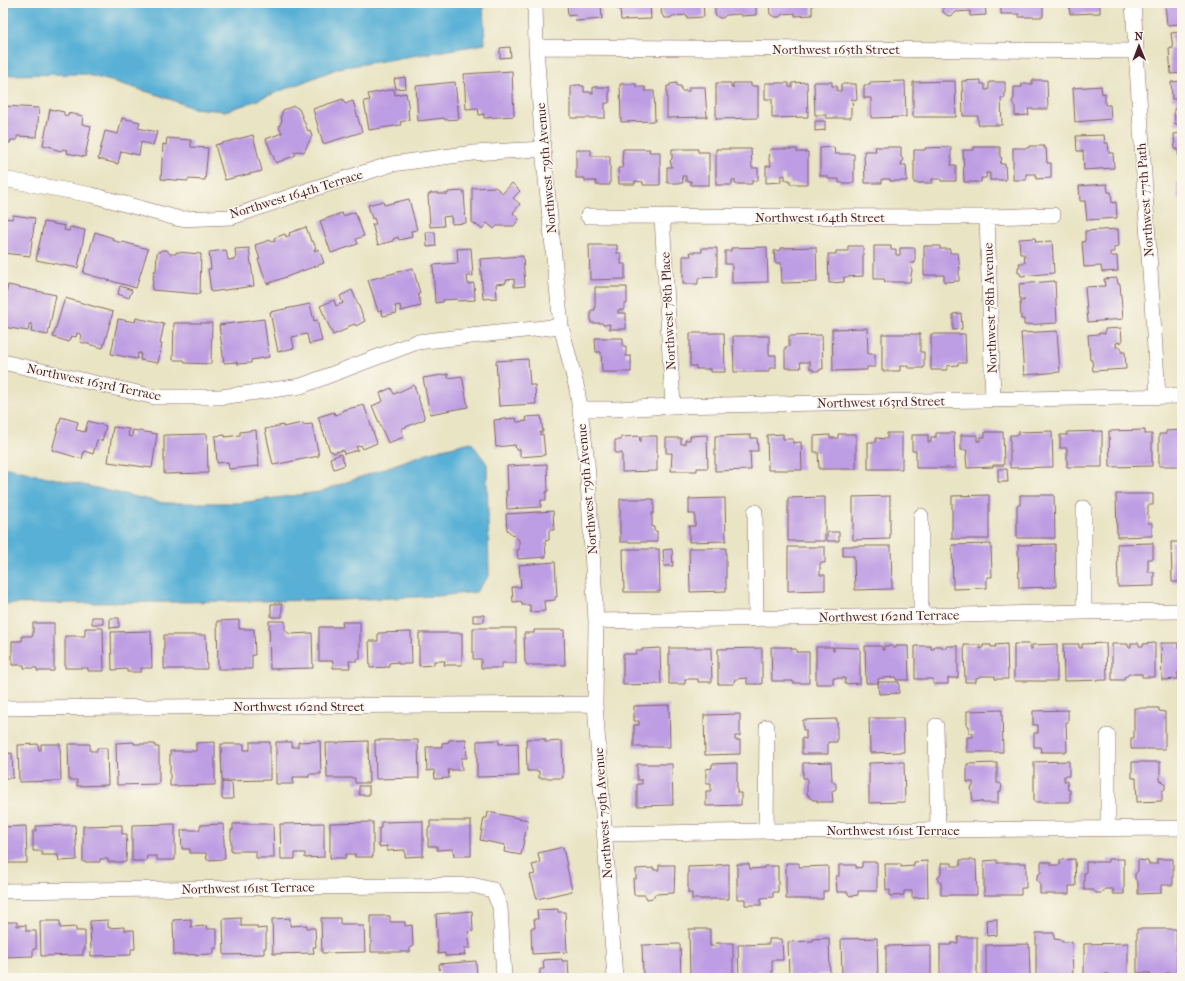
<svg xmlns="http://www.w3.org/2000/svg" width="1185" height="981" font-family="'IM FELL French Canon',serif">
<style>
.water{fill:#59b0d6;stroke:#526880}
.building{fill:#bd9de3}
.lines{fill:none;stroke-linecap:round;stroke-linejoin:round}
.minor-casing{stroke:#826461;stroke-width:16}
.minor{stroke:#fff;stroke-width:15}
.labels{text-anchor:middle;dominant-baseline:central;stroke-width:3;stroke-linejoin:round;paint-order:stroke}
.street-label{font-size:13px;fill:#4a1f2b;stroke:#fbf7ec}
</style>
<rect width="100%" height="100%" fill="#fbf7ec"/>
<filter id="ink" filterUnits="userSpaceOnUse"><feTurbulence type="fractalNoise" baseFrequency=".025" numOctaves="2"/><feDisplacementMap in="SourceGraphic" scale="8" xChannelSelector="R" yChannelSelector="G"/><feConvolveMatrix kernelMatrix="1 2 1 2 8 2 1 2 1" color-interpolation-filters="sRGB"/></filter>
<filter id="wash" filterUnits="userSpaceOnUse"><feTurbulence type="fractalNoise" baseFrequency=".012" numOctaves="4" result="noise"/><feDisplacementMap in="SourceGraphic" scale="16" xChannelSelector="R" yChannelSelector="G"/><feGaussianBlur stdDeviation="0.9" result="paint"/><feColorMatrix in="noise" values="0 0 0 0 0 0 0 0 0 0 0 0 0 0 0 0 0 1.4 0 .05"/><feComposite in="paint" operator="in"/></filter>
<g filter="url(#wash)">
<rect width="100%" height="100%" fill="#e9e4c4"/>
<path class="water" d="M3 3H483L485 44 339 68 247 104 225 111 193 108 161 96 122 84 84 74 3 75Z
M471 442 487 464 489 576 476 592 438 596 342 600 3 604V467L163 503H239L319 492 430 452Z"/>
<g id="blocks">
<path class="building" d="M567 3H601L602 19 576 21 575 15 568 16Z
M616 3H650L651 19 621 20 620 9H616Z
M660 3H703L704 17 687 18V15L673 16 670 18H665L662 15 661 10 662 8 661 7Z
M713 3H756V15L741 16 740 14 726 15 723 18H719L715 14V8Z
M769 3H812V15L795 16V13L783 14 779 17H774L770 14Z
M943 3H985L986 15 970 16V11L956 12 953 15 948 16 943 12Z
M1001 3H1043V17H1019V14H1001Z
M1069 3H1100V13L1070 14Z
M1165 3H1182V24L1167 25Z
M1182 32V73L1171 74 1169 49 1173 48 1171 33Z
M510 47 511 57 500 58V48Z
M512 71 514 116 484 118V114L479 115 478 108 466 109 464 74Z
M405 77 406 88 396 89 394 79Z
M981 80V84H985V90H989V82H1005V98H1001L1002 125H978V116H963L962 81Z
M1032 80H1047L1048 109H1028L1029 115 1015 116V107L1012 102 1014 98V87H1022V84H1032Z
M905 81 906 117 871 118V98H864V85H870V82Z
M955 81 956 117H913V82Z
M1182 81V104H1177L1176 99H1172L1171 82Z
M455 82 459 119 445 120 444 118 418 121 416 86Z
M807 82 808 117 772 118V99H765V83H789V87H792V83Z
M814 82H832V86H837V91H841V84H856L857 100 851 99 853 105 851 107V118H826V115H815Z
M677 83V86H681V91H689V87H705L707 117 667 118V86H670V84Z
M716 83H731V88H733V83H751V86H758V118L716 119Z
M620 84H636V87H645V91H654L655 121 621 122Z
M575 85H581V86H584V92H590V93H593V87H609V103H605V118H571V86H575Z
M1101 86 1102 94 1105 93V105H1110L1111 119 1075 122 1073 88Z
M394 89 395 95 406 93 409 110H408L409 120 400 122 401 125 369 130 364 101 370 100 368 94Z
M343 99 345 104 353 101 362 132 323 144 313 109Z
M3 106 39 108 37 137 17 136V140H11L10 143H3Z
M294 106 299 109 308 131 310 130 312 136 304 152 298 151 294 152 296 155 276 163 266 139 282 133 279 127 282 120 281 116 283 110Z
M1182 108V124H1175L1174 109Z
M50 109 64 112V115L68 116V113L83 116 82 124 91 126 85 157 67 153 68 150 63 149 61 151 54 149 52 147 43 145Z
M122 118 140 122 138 128 157 132 153 145 141 142 139 155 121 151 118 164 98 159 105 131 118 134Z
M815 121H825V130L815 131Z
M1182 133V159L1179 160 1178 149 1175 150 1174 134Z
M253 135 262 171 225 180 215 145Z
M1104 135 1105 143H1108L1109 153H1113L1114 168 1084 170 1083 151H1077L1076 136Z
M167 138 191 140V147L208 148 205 180 188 179V181L161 179 163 144 166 145Z
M1029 146H1044V148H1046L1047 163H1051V178L1036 179V174H1026V180H1013V148H1029Z
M834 147 835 154H854V183H839V179H828V176H820V148Z
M875 147H901V157L903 159 901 165H906L907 181H890V179H882V183H865L864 151H876Z
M951 147V157L952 159 951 165H956V181H941V179H932V183H914V150H925V148Z
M974 147H1000V157L1002 158 1000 164H1005L1006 180H990V173H986V178H981V182H964L963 150H974Z
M623 149H650L649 152H660V185H643V182L635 181V184H619L618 168H623L622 162Z
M672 149H698V152H709V185H691V181H686V176H682L683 183H667V167H672L670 161 672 159Z
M716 149H751L752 168H758V181H752V184H735V180H732V185H716Z
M770 149H797V152H808V184H790V180H785V175L781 176V182L766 183V166H771L769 160Z
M576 150H591V156H610V185H596V181H585V178H576Z
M512 183 520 191 513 198 520 204 513 213 519 219 514 226H497L494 229 487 223 482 229 472 222V188L495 187 503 193Z
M1177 183H1182V199H1178Z
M1107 184 1108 192H1111L1112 203 1116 202 1117 218 1087 220 1085 201H1080L1079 186Z
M464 191 466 223 452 224 451 216 443 217 444 226 430 227 428 195 431 193H438V194H448V192Z
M409 199 417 230 411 231 412 237 399 240 398 237 393 239V241L378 245 372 224H376L374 218 372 219 368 205 383 201 384 205Z
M355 212 364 236 356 239 358 244 331 253 320 221 342 213 343 216Z
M13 215 35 218 30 256 3 253V218L12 219Z
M44 222 65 226 64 230 69 231 70 227 85 230 78 268 36 260Z
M306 227 311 241H313L316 248 314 249V251L319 249 324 263 267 284 258 259H260L255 245 270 240 271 242 275 241 274 238 285 234 286 237 290 235 289 233Z
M1118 229 1119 246 1114 247V252H1110V256H1117L1118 271 1102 272 1101 266 1084 267 1082 242 1085 241V231Z
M95 232 113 238 112 240 122 243 123 242 148 249 136 288 83 273Z
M426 232H435L436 246 427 247Z
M1035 238 1036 242 1052 241 1054 273 1021 276 1020 273H1018V267L1020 266 1019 263H1025L1024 254H1020L1019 239Z
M589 245H617V253H621V264H625V279L590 280Z
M848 246H863V276L844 277V282L829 283 828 254H836V251H848Z
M874 246H891V250H896V255H900V248H915V263H910L912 270 910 282H885L884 279H874Z
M924 246H940V249H950V253H958L960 270 959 271V281L944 282V275H924Z
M767 247 768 282 732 283V264H725V251H731V248Z
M816 247 817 282 782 283 781 263H775L774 251 781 250V248Z
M249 248 254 286 211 292 208 269H211L209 252 226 250 228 260 236 259 235 249Z
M471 248 473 276H467L468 284 474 283 475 300 458 301 457 299 443 300V302L435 303 433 265 458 263 457 249Z
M702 248H717V277L698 278V284H683V256H691L690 252H702Z
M162 250H167L170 254H176V252L201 254 200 294 152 290 154 271H156L157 253Z
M523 256 525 286 514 287V279L506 280V283L496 284 497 298 483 299 480 259Z
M413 268 420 293 418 294 421 306 401 311 400 305 395 306 397 313 383 316 381 310 378 311 368 280Z
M1117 278 1118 284H1120L1123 319 1088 322 1085 287 1105 286 1104 279Z
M1055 281 1057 323 1024 325V319H1021L1020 301H1024V299H1020L1019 284Z
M8 285 56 295 48 335 31 332 32 324H29L28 331 3 327V309Z
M120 286 132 290 129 298 118 294Z
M595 287H627V304H624V310H618V313H626V329H609L610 324 604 325 602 323H591V310H595Z
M352 290 365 321 356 326 355 324 347 327V329L333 335 320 306 334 300 336 306 343 303 340 296Z
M65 298 113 312 103 348 80 342 82 335 77 333 76 337 71 336 69 342 53 337Z
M310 304 314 321 317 320 322 341 309 344 307 334 292 337 294 348 278 352 270 312Z
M961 313 962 329 953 330V314Z
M136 318 164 324 160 344H162L158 363 140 360 141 353H138L137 359 111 354 118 319 135 322Z
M264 319 269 357 251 360V363L237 364V362L224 363 219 325Z
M174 323H212L211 364 185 363 184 360H173Z
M867 328 868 354H875V367H867V370L833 371 832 329Z
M1121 328 1122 342 1116 343V347H1121V352H1125L1126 369 1093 371 1092 360H1090L1088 335 1098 334 1100 333 1105 334V329Z
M1057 331 1060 372 1024 375 1021 333Z
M690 333H724L725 372H710V369H696V366H690Z
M882 334H920V352H924V368H908V366H900V371H882Z
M931 334H965L966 363H958V365L947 366V370H931Z
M822 335 823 369H820V371H813V369H810V362H800L801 368H785V347H789V336Z
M733 336H769V355H776V368H769V372H734Z
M595 338H623V346H626V356H631V372H602L601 352H596Z
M528 359 530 385H535L536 404 499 406 496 361Z
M448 374V378L462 376 468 407 430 414 423 378Z
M414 385 425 419 401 429 404 437 388 443 372 406 383 401 380 393 391 388 394 394Z
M364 405 377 443 363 449 361 445 356 447 358 450 344 454 343 450 333 453 332 451H330L318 417 334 412 335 415 341 413 343 410Z
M541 416 543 432H540V435L543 434 545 455 520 457V449L516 450 515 445 496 447 494 420 516 418 517 422 527 421 526 417Z
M61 417 78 422 76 430 85 432 88 421 106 426 102 441 97 440 93 454 84 451 82 459 52 450Z
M303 423V425L312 424 319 456 273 465 265 429 283 425V427Z
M113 427 129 429 128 436 132 437 133 430 157 434 152 468 108 462Z
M256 430 259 466 229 469 228 462 217 463 215 436 225 435V437L240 435V432Z
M1145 430V434H1152V466L1110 467 1109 431Z
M1182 430V466H1159V434H1166V431Z
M1052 431 1053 467 1010 468V435H1018V432Z
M1102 431V467H1067V448H1060V435H1067V432Z
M985 432H1003L1004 465H993V467L967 468 966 457 967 450H961V435H977V441H980V437H985Z
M887 433H902V469H868V442H876V438L887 439Z
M936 433H954L955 468H916V451H912V435H928V442H931V437H936Z
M207 434 208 473 164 474V435Z
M783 434V439H793V443L801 442 802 470H768L767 435Z
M838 434H856V469H819L818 452H814V436L830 435V438H838Z
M707 435 708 468H697V471H671L672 453H666V438H681V444H685V440H690V436Z
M751 435V438H757L758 451H750L751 470 715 471V436Z
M639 436 640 441H641V436H657V471L622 472V453H615V440H621V437Z
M341 454 345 465 334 469 330 458Z
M547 464 548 491 546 492V500H541V507L507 509 506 491 508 490 507 466Z
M998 469H1007L1008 482H998Z
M1116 494H1153V505H1148V523H1152V536L1117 537Z
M989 495V539H952V496Z
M1020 495H1054L1055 538H1017V505H1020Z
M890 496V539L853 540V497Z
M825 497V541H788V498Z
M725 498 726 541 689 542V526H695V514H689V499Z
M620 499H654V513H652V527H654V531H657V542H620Z
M553 511 554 530H549V540L545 541 546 557 518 559 517 550H519V540L507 530 506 514Z
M827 532H839V541H827Z
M1171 542H1182V582H1172Z
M1153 543V559H1148V572H1154V586L1118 587 1117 544Z
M991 544 992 577H987V588L953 589 952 545Z
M1055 544 1056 587 1019 588 1018 545Z
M843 546H891L892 589 855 590 854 556H843Z
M788 547H825V563H820V575H825V590L788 591Z
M689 548H726V591L690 592Z
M623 549H659L660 592H624Z
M672 549 673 566H664L663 550Z
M555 562 557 597H555V600L544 601 545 611 530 612V605H522L521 601 513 602 512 587H521L519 565Z
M271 604H282V617H271Z
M473 615H484V622H473Z
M92 617H103V624H92Z
M110 618H119V627L110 628Z
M239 620V629H254L255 655H252V669H218L217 621Z
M269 621H285V629L289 634 312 633 313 668 270 669Z
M342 622H360V659H357V661H349L350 668H333V661H319V627H343Z
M33 623H54V671H37V668H24V665H12V641H22V636H33Z
M85 628H103L104 671H88V668H65V636H85Z
M473 628H516V663H502V668H481V659H473Z
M534 630H564L565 665H527L525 662 524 633H534Z
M151 631 152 668H141V672H127V669L112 670 111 632Z
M411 632 412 664H398V662L389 663V667L370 668 369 641H378V633Z
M419 633H462V665H444L445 661H434V665L419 666Z
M164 635H206L207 669H164Z
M1106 643 1107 680 1064 681 1063 644H1079V648H1082V644Z
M1131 643H1139V646H1143V644L1155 643V677H1142V674H1129L1127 676 1124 677V680H1112V644H1128V647H1131Z
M1161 643H1178V647H1180V643H1182V673H1177L1178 679 1162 680Z
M1007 644 1008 679H995V676H982L976 678V682H965L964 645H980V649L983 648V645H991V647H996L995 645Z
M1014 644H1030V649H1032V645L1057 644V681H1014Z
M865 646H882V650H884V646H893V648H896V646H908L909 680H896V677L882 678 878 679V683H866Z
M915 646H931V649H934V646H942V648H946V646H958V678H948V684H933V679H915Z
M771 647H791V649H796V652H809V683H793V681H772Z
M816 647H833V651H834V647L860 648V683L845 684V678H833V684H816Z
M660 648 661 684 623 685V654H636V651H642V649Z
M669 648H711L712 682H698V679H685V684H669Z
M762 648V684H747V678L735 679 734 684H718V649Z
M878 682H899V693L879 694Z
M669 705 670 747H634V725H639V721H634V706Z
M1134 708H1159V711L1165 712V749H1131V738H1134Z
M1002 710 1003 752H967V737H973V733H969V726H967V711Z
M1068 710V722H1066L1067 752H1041L1040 747H1034V733H1038V725H1033V711Z
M740 714V736H735V740H740V754L705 755 704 715Z
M869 718H903L904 752 870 753Z
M837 719V742H828V754H802V738L806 739V730H803V720Z
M466 739 467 758H461L462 770H448L449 778 435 779 434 770 427 771 426 747H442V743L449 742V740Z
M526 739H545V742L562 741 563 778H539V771H527Z
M375 740H418L419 778 376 779Z
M499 740V744L518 743 519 776 477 777V741Z
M320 741 321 774H309V777H293V784H276V742H292V747H298V742Z
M368 741 369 783H355V778H327L326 743H339V742Z
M134 742V744H155V747H159V784L117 785 116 743Z
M215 742V785L170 786V751H196V743Z
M250 742H270V780L222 781 221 744H244V750H250Z
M38 744 39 750H41V744H60L61 781 19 782 18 745Z
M68 744H90V751H97V748H107L108 785 77 786V780H69Z
M12 753 13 778H3V754Z
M1069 761V776H1064V781H1067L1068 790H1070V802H1034V762Z
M831 762 832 781 836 784V789L832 791 833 802H817V800H813L809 797V795H807V778H803V763Z
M904 762 905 802 869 803V763Z
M1132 762H1160V780L1165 783V789L1162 791V801L1137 802 1136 778H1132Z
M737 763V793H741V805L706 806V791H711V783H706V769L712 768V764Z
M997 763V783H999L1002 785 1001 791 998 793V803H982V801L973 802 971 787H973V782H967V764Z
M637 764H672L673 805 637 806V784H642V780H637Z
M222 782 232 783 233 799H222Z
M359 786H369V795H359Z
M488 812 528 820 521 855 504 852 505 845 480 840 484 818H487Z
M423 821V856L405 857V850L387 851V846L379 847V828H381V822Z
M430 821H471V856H454L453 849 437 850V846H428V828H430Z
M373 822V857H355V854H346V858H330V823Z
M324 823V857L305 858V853H295V859H281L280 824Z
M175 824V860H157V856H147L146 861H132V825Z
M223 824 225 859 207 860 206 853H190V849H182L181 830H200V825Z
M233 824H273L274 858H256V851H231V830H233Z
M75 825 77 860 59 861 58 855H42V851H33V831H36V826Z
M122 825V834H127L126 862H108V859H100V862H83V826Z
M26 826 27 863H3V827Z
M563 847 572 891 537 899 530 875 535 874 532 865 540 863 538 853Z
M1075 859 1076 886H1069V894H1040V883L1037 881V876L1041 872V862H1051V865H1060V860Z
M1108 859H1124V894H1113V889H1105L1102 893H1096L1093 890H1084V873H1086V862H1108Z
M1157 859H1173V885H1161V893L1138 894V883L1135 879V874L1138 871V860L1148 861V864H1157Z
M1180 859H1182V886H1181Z
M960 860H976L977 895H941V883L938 881V877L941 873V863H952V866H960Z
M997 860V863H1026V888H1021V895H984V861Z
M927 861 928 897 912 898V891H904V895L890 896V890H886L885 864H901V867L914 866V862Z
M862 862H877V891H858V895L850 896 848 894V892H837L836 876H839V865H856V868L862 867Z
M786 863H799V867L828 866V891H823V899H786Z
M729 864V899H692V893H688V867L717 866 716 865Z
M737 864H749L750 869 764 868V866H778V892H773V897L761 898V905H745V899H737Z
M659 865H675L674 893 655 894 653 898 647 899 645 895H634L633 879H636V869L654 868V870H659Z
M558 909V912H565L567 952 532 954 531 928H535L534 919H538L537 910Z
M472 911 473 931 468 932 470 948H464L465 955 445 956V953L438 954 436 914Z
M371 916H390V922H405V926L412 925 413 947H410V952H371Z
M241 918V926H257V929L266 928V948H264V954L224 955 223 919Z
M290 918V926L307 925V928H315L316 947H313L314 953 273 954 272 919Z
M321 918H340V924H357V926H364L365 952 322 953Z
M191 919V927L207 926V929H217V948H214V954L174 955 173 920Z
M997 919V935L987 936 986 920Z
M108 920V928L124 927V930H134L135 949H131V955L91 956 90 921Z
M40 921H60V928L76 927V931H85V950H83V955L41 956Z
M3 922H17V926L26 925V931H36V949H33V956L3 957Z
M689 929H710V946H716L715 943H733V978H690Z
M1137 929H1176L1177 973H1166V978H1150V973H1137Z
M1036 933H1054V939L1061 940 1062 942H1072L1073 978H1036Z
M958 937H977V978H940V945H951V943H958Z
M829 938 830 974 817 975V977L810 978V975H805V978H789L788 942 813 941V939Z
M877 938 878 978H842L841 939Z
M769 939H782L783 960H772V978H739L738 945 769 944Z
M1128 943V978H1108V974H1105V978H1084V944Z
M680 944 681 978H652V976H643L642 945Z
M1029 944 1030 978H986V945Z
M931 945V978H886V946Z
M562 959V961H568L569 978H540V969H544L543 960Z
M476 961 477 978H440L439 964Z"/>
</g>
</g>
<g filter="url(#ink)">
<use href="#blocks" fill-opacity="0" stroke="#826461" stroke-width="1"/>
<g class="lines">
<defs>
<path id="minor" d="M535 3 536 47 543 149 561 326 577 389 587 461 596 621 595 704 615 978
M1133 3 1158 396
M536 47 1136 51
M3 179 92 195 180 219 232 217 309 190 392 164 473 153 543 149
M588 216 987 217 1053 215
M662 217 673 406
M987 217 993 400
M3 362 155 397H221L301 386 417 342 561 326
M580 409H616L673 406 1182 396
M755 512 756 618
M921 516V616
M1084 612V508
M596 621 921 616 1084 612 1182 611
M3 708 595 704
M936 726 938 830
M1108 828V736
M766 831 767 727
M604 834 766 831 1182 828
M3 891 472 885 493 890 500 907 504 978"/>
</defs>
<use href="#minor" class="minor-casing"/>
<use href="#minor" class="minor"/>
</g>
</g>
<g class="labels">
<g class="street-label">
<text x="836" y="49">Northwest 165th Street</text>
<text transform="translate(546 168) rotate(-95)">Northwest 79th Avenue</text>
<text transform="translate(296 194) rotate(-17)">Northwest 164th Terrace</text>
<text transform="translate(1145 200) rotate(-94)">Northwest 77th Path</text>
<text x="820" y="217">Northwest 164th Street</text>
<text transform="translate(990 308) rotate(-92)">Northwest 78th Avenue</text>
<text transform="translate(668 311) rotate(-93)">Northwest 78th Place</text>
<text transform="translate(94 382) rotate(12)">Northwest 163rd Terrace</text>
<text transform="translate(881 402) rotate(-1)">Northwest 163rd Street</text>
<text transform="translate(587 489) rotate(-95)">Northwest 79th Avenue</text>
<text transform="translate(889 616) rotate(-1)">Northwest 162nd Terrace</text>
<text x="299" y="706">Northwest 162nd Street</text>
<text transform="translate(603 813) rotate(-94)">Northwest 79th Avenue</text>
<text x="893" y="830">Northwest 161st Terrace</text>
<text transform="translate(248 888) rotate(-1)">Northwest 161st Terrace</text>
</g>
</g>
<rect width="1185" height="981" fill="none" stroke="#fbf7ec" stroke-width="16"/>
<g transform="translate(1139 46) rotate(359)" stroke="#fbf7ec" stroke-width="3" paint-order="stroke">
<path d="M0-3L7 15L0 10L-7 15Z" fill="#4a1f2b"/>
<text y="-6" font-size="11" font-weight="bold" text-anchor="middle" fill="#4a1f2b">N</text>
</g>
</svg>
